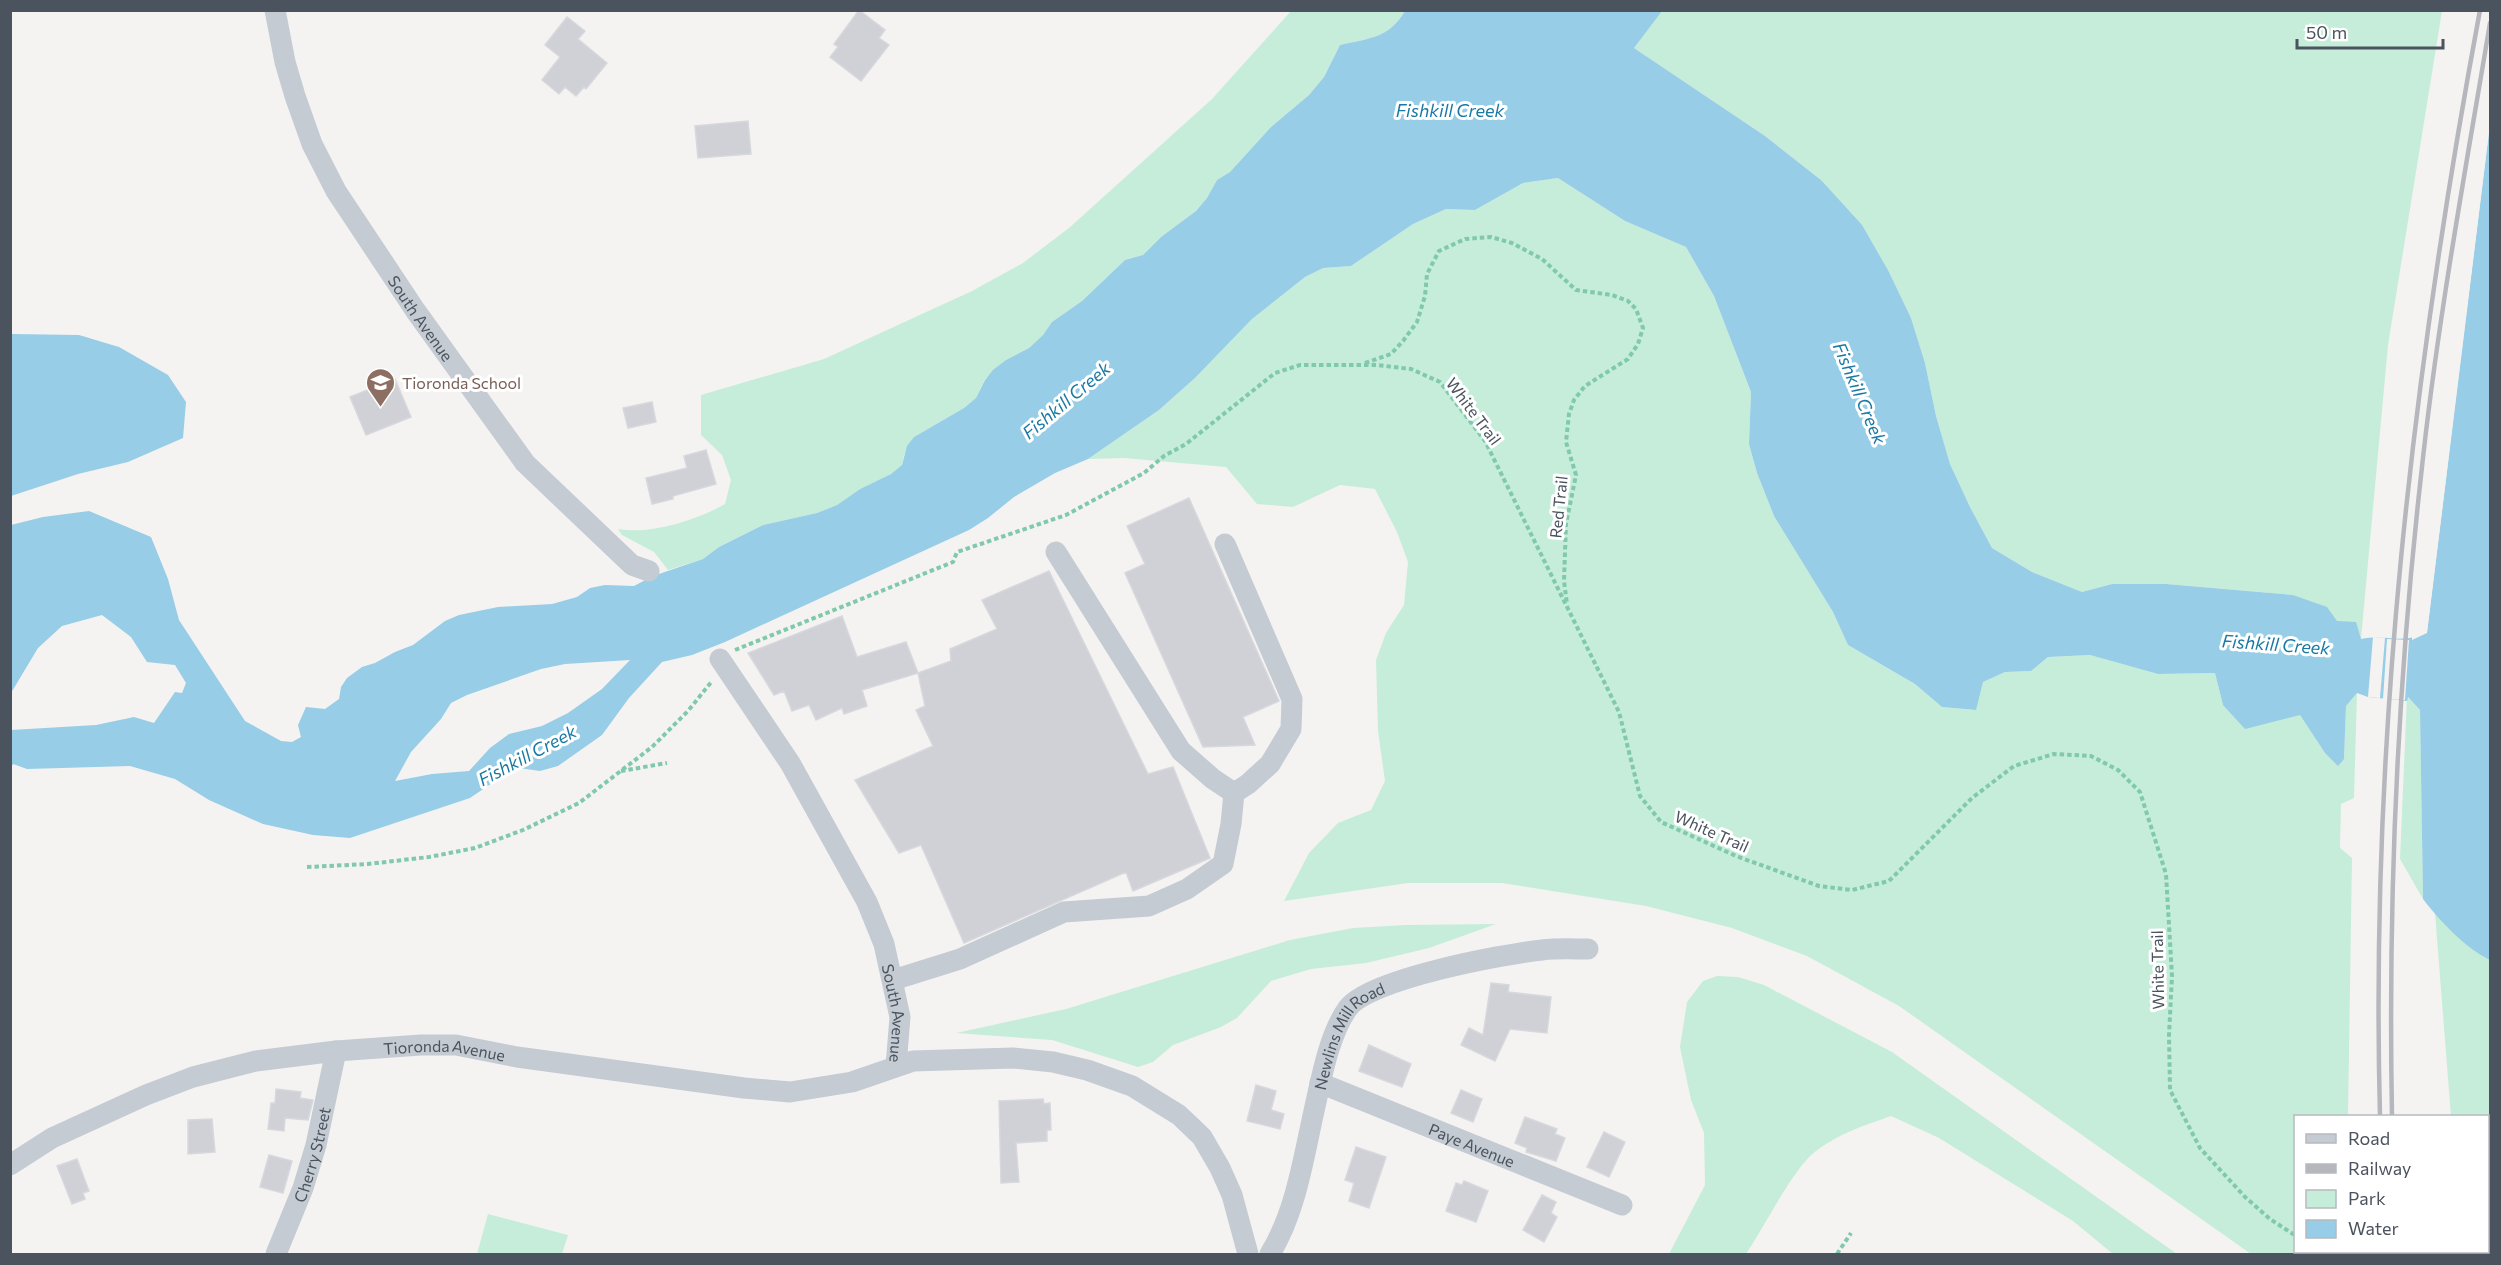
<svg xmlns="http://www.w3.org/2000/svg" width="2501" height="1265" font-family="Commissioner,sans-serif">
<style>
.green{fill:#c6edd9}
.water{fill:#97cde6;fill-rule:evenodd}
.pier{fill:#f4f3f2}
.building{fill:#d0d1d6;stroke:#d7d8dd;stroke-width:1.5}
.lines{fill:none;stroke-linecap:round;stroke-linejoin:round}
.path{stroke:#80c9ac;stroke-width:4;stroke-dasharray:4.5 3;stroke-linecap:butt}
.minor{stroke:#c4cbd2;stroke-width:21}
.rail{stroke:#b5b7bc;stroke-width:4.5}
.labels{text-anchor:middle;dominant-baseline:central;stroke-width:6;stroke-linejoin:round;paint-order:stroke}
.street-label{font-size:16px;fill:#4b535e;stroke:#fff}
.education-label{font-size:16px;fill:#785e54;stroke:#fff;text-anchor:start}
.water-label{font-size:18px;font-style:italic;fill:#1979a4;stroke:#fff}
</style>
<rect width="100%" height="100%" fill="#f4f3f2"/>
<path class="green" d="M1662 10 2442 11 2388 345 2361 639 2293 595 2166 584H2112L2082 592 2032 572 1992 548 1970 507 1950 464 1936 416 1925 363 1911 318 1889 272 1821 180 1765 136 1634 48Z
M1291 11H1405C1388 39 1369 38 1340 45L1324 77 1309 95 1271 127 1230 172 1217 180 1207 198 1196 211 1161 237 1143 255 1125 260 1082 301 1052 322 1043 335 1029 348 1006 360 985 379 976 398 964 408 914 437 904 455 902 465 891 474 860 489 837 505 817 513 763 525 719 547 703 559 668 570 654 552 622 535 618 529C650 535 697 520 725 504L731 480 722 455 701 435V395L824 359 972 291 1023 263 1069 228 1212 99Z
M1558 178 1625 221 1686 247 1714 296 1751 392 1749 444 1757 473 1774 516 1833 612 1848 645 1915 684 1942 707 1975 710 1983 682 2005 672 2031 671 2048 657 2090 655 2158 674 2215 673 2223 705 2300 715 2325 753 2344 759 2346 706 2357 693 2354 798 2341 804 2340 848 2352 858 2348 1116H2296V1252H2330V1254H2251L1899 1006 1807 956 1732 928 1646 906 1502 883H1408L1284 901 1309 853 1338 823 1371 810 1385 781 1378 731 1376 660 1386 633 1404 605 1408 562 1397 532 1375 489 1340 485 1293 507 1257 504 1226 467 1124 458 1088 459 1159 410 1195 378 1252 319 1305 277 1322 268 1351 266 1413 224 1446 209 1475 210 1523 183Z
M2490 518V1254H2461V1252H2488V1116H2451L2435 913 2469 794Z
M2407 696 2420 710 2423 899 2400 859Z
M1496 924 1429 948 1366 963 1311 969 1271 981 1237 1018 1221 1027 1173 1045 1153 1062 1138 1067 1052 1040 956 1033 1066 1009 1290 940 1353 928 1406 925Z
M1717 976 1738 977 1764 985 1892 1052 2177 1254H2113L2073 1221 1939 1138 1891 1116C1865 1125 1838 1134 1816 1151 1794 1167 1763 1229 1746 1254H1669L1705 1185 1704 1133 1691 1100 1680 1047 1687 1002 1703 981Z
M488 1214 568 1235 562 1254H477Z"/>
<path class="water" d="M1405 11H1662L1634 48 1765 136 1821 180 1862 225 1889 272 1911 318 1925 363 1936 416 1950 464 1970 507 1992 548 2032 572 2082 592 2112 584H2166L2293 595 2327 607 2337 621 2356 622 2361 639C2387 634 2402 645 2427 632L2490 125V960C2465 948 2440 921 2423 899L2420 710 2408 697 2407 701 2368 697 2357 693 2346 706 2344 759 2338 766 2325 753 2300 715 2245 729 2223 705 2215 673 2158 674 2090 655 2048 657 2031 671 2005 672 1983 682 1976 710 1942 707 1915 684 1848 645 1833 612 1774 516 1757 473 1749 444 1751 392 1714 296 1686 247 1625 221 1558 178 1523 183 1475 210 1446 209 1413 224 1351 266 1323 268 1305 277 1252 319 1195 378 1159 410 1088 459 1055 473 1014 497 988 518 969 530 725 642 692 655 662 662 629 698 602 735 558 766 540 771 519 768 510 771 470 798 350 838 313 835 263 824 209 800 175 779 130 766 27 769 13 764 11 768V730L96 725 134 717 154 723 175 692 182 693 186 683 175 665 147 662 131 637 102 615 62 626 38 648 11 693V525L43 517 89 511 151 537 168 579 179 620 245 721 281 741 292 742 301 737 298 725 306 707 325 709 339 699 341 687 347 678 362 667 375 663 395 652 413 645 445 621 459 615 498 607 552 604 577 597 590 588 605 585 634 586 653 576 703 559 719 547 763 525 817 513 837 505 860 489 891 474 902 465 907 446 914 437 964 408 976 398 985 380 993 370 1006 360 1029 348 1043 335 1052 322 1082 301 1125 260 1143 255 1161 237 1196 211 1207 198 1217 180 1230 172 1271 127 1309 95 1324 77 1340 45C1369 38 1388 39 1405 11ZM630 660 602 689 568 713 542 726 509 734 490 748 469 771 432 774 395 781 411 752 441 719 451 703 467 695 541 669 565 664Z
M11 334 79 335 119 347 168 375 186 402 183 438 128 462 78 474 11 496Z"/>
<path class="pier" d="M2490 122 2427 633 2412 640V637L2424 631 2467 278 2488 124Z
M2373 637 2385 638 2380 698 2368 697Z
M2387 639 2409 640 2405 700 2383 699Z"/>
<path class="building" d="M859 10 885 30 879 38 889 45 861 81 830 57 838 47 834 44Z
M567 17 585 31 578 39 607 63 586 89 584 87 576 96 565 87 559 94 542 80 560 57 545 45Z
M748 121 751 154 698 158 695 126Z
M395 379 411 417 366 435 350 397Z
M652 402 656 422 628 428 623 408Z
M706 450 716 484 673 496V499L652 504 646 478 687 468 684 456Z
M1189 498 1279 701 1243 717 1255 745 1203 747 1125 573 1145 564 1127 526Z
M1049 571 1148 774 1173 767 1210 858 1133 891 1126 872 964 943 921 845 899 853 855 780 933 746 916 710 925 706 918 673 951 661 950 649 997 629 982 600Z
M842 616 857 657 906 642 918 673 862 690 867 706 844 714 842 708 816 720 809 705 792 711 784 691 774 695 748 653Z
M1491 983 1509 985 1508 992 1551 997 1547 1033 1510 1029 1495 1061 1461 1045 1469 1028 1483 1035Z
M1369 1045 1411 1064 1402 1087 1359 1071Z
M1256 1085 1276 1091 1271 1110 1284 1114 1280 1129 1247 1121Z
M276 1089 301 1092 300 1098 313 1100 308 1120 285 1118 284 1131 268 1129 271 1103H275Z
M1461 1090 1482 1099 1473 1122 1451 1113Z
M1043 1099 1044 1104 1050 1103 1051 1130H1047V1141L1016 1143 1019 1182 1001 1183 999 1101Z
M1525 1117 1557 1129 1555 1134 1565 1138 1556 1161 1526 1152 1527 1148 1515 1143Z
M212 1119 215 1152 188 1154V1120Z
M1604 1132 1625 1142 1609 1177 1587 1167Z
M1356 1147 1386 1157 1369 1208 1349 1201 1354 1183 1345 1180Z
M269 1155 292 1161 283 1193 260 1187Z
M77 1159 89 1191 83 1193 85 1199 72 1204 57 1166Z
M1464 1181 1488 1191 1476 1222 1446 1211 1456 1183 1462 1185Z
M1542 1195 1556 1202 1551 1213 1557 1217 1544 1242 1523 1230Z"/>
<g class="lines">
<path class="path" d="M1365 363 1391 354 1403 341 1417 322 1425 296 1427 274 1439 251 1465 239 1491 237 1512 243 1542 259 1576 290 1612 295 1628 301 1636 309 1643 328 1638 344 1628 359 1585 386 1574 400 1569 414 1566 442 1576 475 1566 524 1564 581 1567 604
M735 650 953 562 957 552 1066 515 1144 473 1164 456 1186 444 1275 373 1300 365H1377L1411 369 1440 382 1485 441 1619 712 1640 796 1661 822 1736 856 1819 886 1852 890 1889 881 1972 798 2014 766 2054 754 2091 756 2118 770 2140 792 2166 874 2172 976 2169 1035 2170 1090 2200 1148 2245 1197 2270 1219 2296 1236
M621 771 667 763
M307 867 368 864 429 857 475 848 523 830 579 803 652 747 688 711 712 681
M2488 1185 2490 1183
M2316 1252 2319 1254
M1837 1254 1851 1233"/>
<g class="minor">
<path id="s1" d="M275 10 285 62 295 96 312 144 336 191 415 310 525 463 632 565 649 571"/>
<path d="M1056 552 1181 751 1213 779 1234 793"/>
<path id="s2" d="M720 659 790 763 867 902 884 944 900 1017 896 1066"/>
<path d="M893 980 960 959 1064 912 1149 906 1187 889 1223 864 1231 824 1234 793 1248 784 1270 764 1291 729 1292 699 1225 544"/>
<path id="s3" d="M1320 1083 1622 1205"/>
<path id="s4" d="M10 1165 52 1138 146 1095 193 1077 256 1061 336 1051 421 1045H456L517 1057 744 1088 790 1092 852 1082 913 1061 1013 1058 1053 1062 1087 1070 1132 1086 1179 1115 1202 1137 1220 1168 1232 1195 1248 1254"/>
<path id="s5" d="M276 1254 303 1188 316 1145 336 1051"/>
<path id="s6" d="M1270 1254C1296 1211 1303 1160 1314 1111 1321 1080 1329 1034 1348 1008 1369 979 1504 954 1542 950 1557 948 1573 949 1588 949"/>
</g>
<path class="rail" d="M2380 1116C2370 745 2412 376 2480 10
M2392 1116C2388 903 2397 689 2421 476 2437 324 2465 173 2490 23
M2384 1252V1254
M2396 1252V1254"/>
</g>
<defs>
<symbol id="school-pin" viewBox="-11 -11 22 30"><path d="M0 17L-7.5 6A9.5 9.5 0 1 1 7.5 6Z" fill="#8d6e63" stroke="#fff"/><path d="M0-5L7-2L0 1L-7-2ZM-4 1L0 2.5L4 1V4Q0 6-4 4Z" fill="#fff"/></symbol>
</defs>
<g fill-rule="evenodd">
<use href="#school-pin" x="364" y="366" width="33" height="45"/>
</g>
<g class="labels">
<g class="street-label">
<text stroke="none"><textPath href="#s1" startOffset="345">South Avenue</textPath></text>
<text transform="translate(1474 411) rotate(53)">White Trail</text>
<text transform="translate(1558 507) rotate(-84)">Red Trail</text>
<text transform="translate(1712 831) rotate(24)">White Trail</text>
<text transform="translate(2157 970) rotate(-91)">White Trail</text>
<text stroke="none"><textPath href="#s2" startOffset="400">South Avenue</textPath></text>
<text stroke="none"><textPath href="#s6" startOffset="237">Newlins Mill Road</textPath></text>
<text stroke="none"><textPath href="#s4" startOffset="458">Tioronda Avenue</textPath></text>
<text stroke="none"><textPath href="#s3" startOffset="164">Paye Avenue</textPath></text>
<text stroke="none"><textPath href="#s5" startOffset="106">Cherry Street</textPath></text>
</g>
<g class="education-label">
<text x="402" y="382">Tioronda School</text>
</g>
<g class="water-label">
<text x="1450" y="110">Fishkill Creek</text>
<text transform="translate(1860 393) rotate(67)">Fishkill Creek</text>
<text transform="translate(1066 400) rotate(-40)">Fishkill Creek</text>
<text transform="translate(2276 644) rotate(4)">Fishkill Creek</text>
<text transform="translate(527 755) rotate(-28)">Fishkill Creek</text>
</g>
</g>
<rect width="2501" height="1265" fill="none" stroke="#4b535e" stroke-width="24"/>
<rect x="2294" y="1115" width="195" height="138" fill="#ffffff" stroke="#b7babf" stroke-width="1.5"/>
<rect x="2306" y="1134" width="30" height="9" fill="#c4cbd2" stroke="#b7babf" stroke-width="1.5"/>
<text x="2348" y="1145" font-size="18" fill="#4b535e">Road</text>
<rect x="2306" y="1164" width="30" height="9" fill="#b5b7bc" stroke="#b7babf" stroke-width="1.5"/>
<text x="2348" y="1175" font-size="18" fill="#4b535e">Railway</text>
<rect x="2306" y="1190" width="30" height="18" fill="#c6edd9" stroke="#b7babf" stroke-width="1.5"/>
<text x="2348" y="1205" font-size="18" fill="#4b535e">Park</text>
<rect x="2306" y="1220" width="30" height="18" fill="#97cde6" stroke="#b7babf" stroke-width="1.5"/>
<text x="2348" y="1235" font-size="18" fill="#4b535e">Water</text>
<path d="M2297 39v9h146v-9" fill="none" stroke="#4b535e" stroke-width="3"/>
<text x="2306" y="39" font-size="18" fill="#4b535e" stroke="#ffffff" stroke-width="4.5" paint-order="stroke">50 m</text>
</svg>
